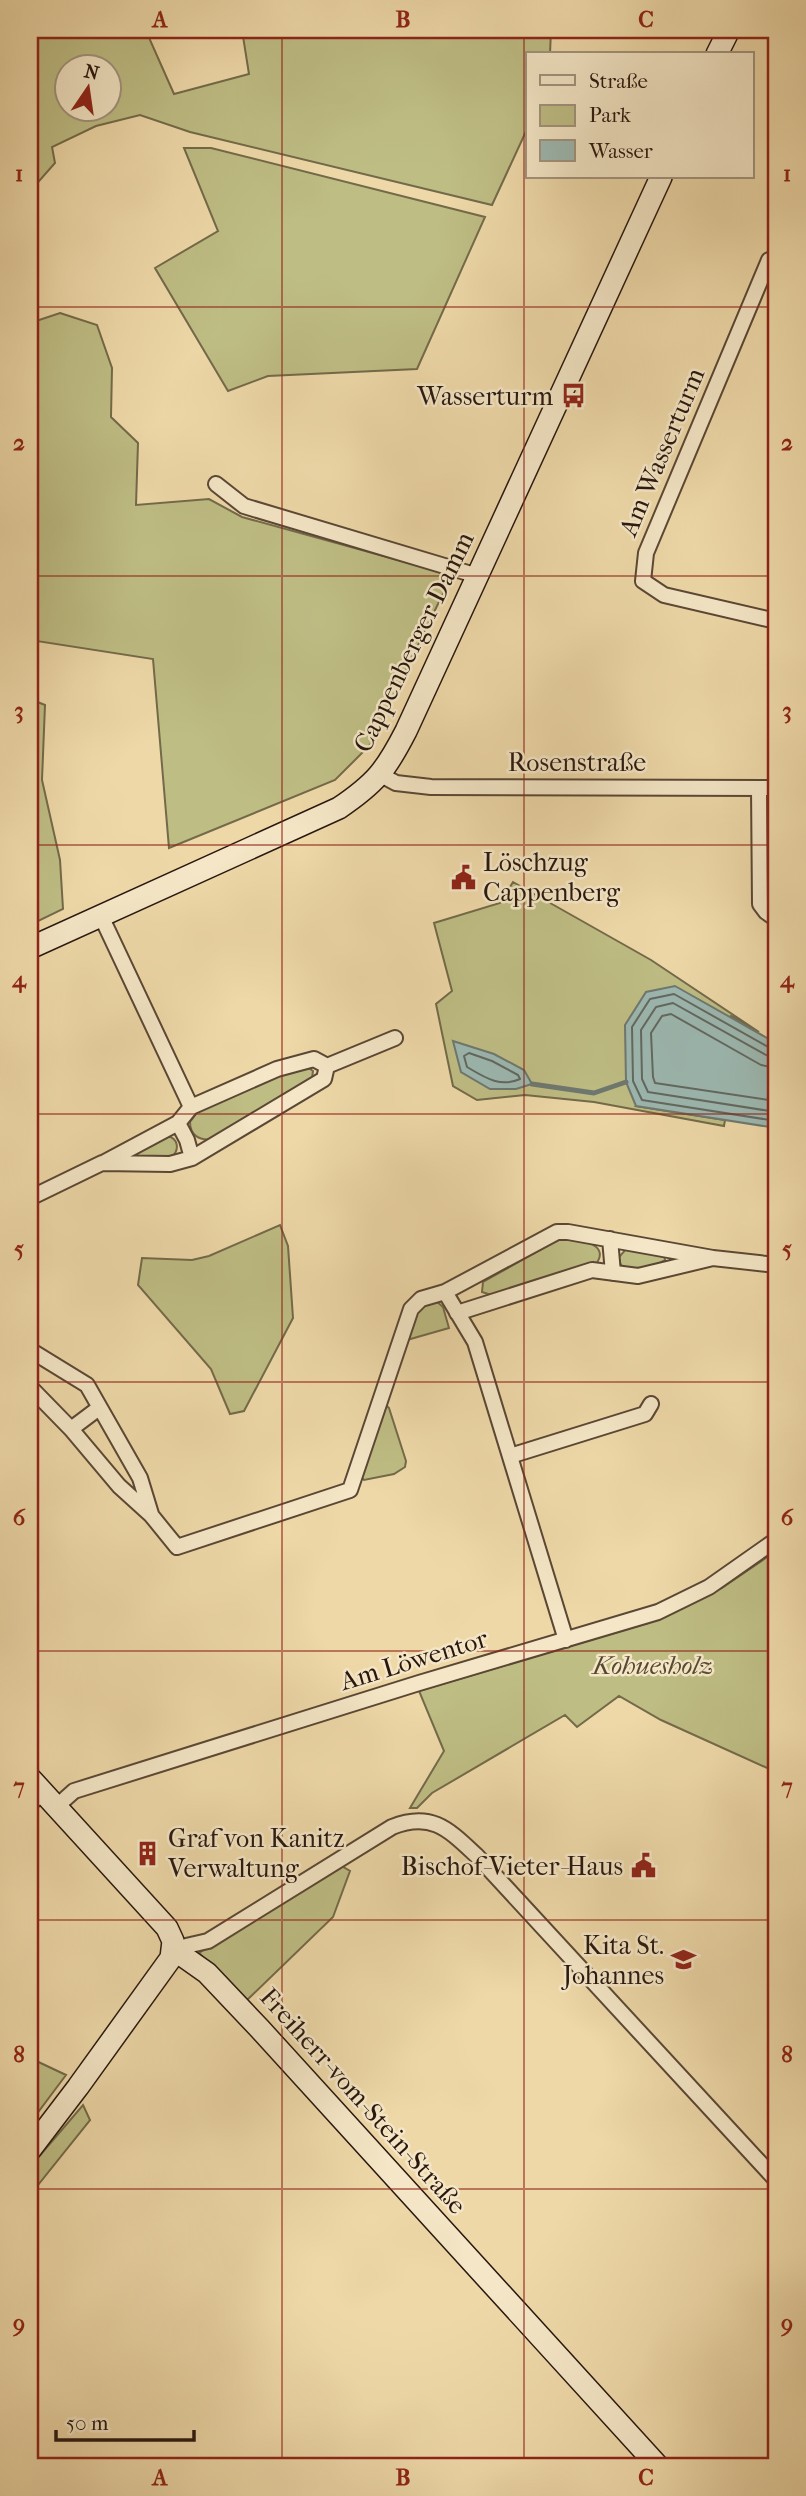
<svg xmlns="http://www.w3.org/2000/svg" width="806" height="2496" font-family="'IM FELL French Canon',serif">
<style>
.green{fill:#bebd84;stroke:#736a4a;stroke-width:2;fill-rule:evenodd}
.water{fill:#9cb8b1;stroke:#6e7870;stroke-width:2}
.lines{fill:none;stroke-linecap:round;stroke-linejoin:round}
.shore{stroke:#626860;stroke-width:2}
.stream{stroke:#6e7870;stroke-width:5}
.street-casing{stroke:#5a4735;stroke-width:18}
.secondary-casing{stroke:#28170f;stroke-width:24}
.street{stroke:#f4e6c6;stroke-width:14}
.secondary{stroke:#f4e6c6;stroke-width:21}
.grid{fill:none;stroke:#8f2418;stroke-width:2;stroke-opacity:0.55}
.labels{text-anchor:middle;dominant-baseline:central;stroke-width:5;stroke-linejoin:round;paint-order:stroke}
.poi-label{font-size:26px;fill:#28170f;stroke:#f4e6c6;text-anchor:end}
.street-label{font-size:26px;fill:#28170f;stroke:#f4e6c6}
.park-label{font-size:26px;font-style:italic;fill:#554932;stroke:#f4e6c6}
.neatline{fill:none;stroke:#8f2418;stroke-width:2.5}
.grid-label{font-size:23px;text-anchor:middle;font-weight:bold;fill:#8f2418}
</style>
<rect width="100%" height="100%" fill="#eed8a8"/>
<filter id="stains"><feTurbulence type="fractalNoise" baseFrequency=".00286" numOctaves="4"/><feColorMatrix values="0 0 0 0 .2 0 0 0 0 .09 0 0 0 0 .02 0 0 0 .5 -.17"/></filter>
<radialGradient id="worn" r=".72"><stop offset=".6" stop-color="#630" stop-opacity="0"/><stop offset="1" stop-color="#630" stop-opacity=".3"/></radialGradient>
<path class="green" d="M30 30H148L150 40 174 94 249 74 242 30H551L550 54H528V127L492 205 190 132 140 115 96 126 52 147 55 163 33 188 30 186ZM66 66H108V108H66Z
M184 148H211L485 217 417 369 268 376 228 391 155 268 218 231Z
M60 313 97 325 112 368 111 417 138 443 136 505 209 499 242 517 452 575 370 745 335 780 169 848 153 659 30 640V323Z
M30 699 45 705 42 780 60 860 63 909 30 925Z
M513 882 651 960 759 1032 731 1016 636 1106 725 1120 724 1126 594 1102 525 1095 477 1100 453 1086 436 1004 452 991 434 923 500 903Z
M307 1067 313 1071 312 1078 212 1139C199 1141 190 1135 190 1122L198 1111 281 1074Z
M167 1136C178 1138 180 1149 172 1157L133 1161 128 1154Z
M280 1225 288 1246 293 1318 244 1411 230 1414 211 1369 138 1285 142 1258 192 1260 209 1256Z
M561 1238C574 1239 612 1242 596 1264L491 1295 482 1292 483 1282Z
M627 1248 664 1255 665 1260C652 1268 620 1281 619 1257Z
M435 1300 443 1307 449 1328 407 1340 417 1308Z
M387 1406 389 1408 406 1461 405 1467 394 1474 364 1480 361 1477 384 1407Z
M776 1551V1772L661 1720 619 1696 577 1727 565 1715 432 1793 417 1808H410L444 1751 419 1691 648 1623 722 1588Z
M340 1865 350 1871 333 1917 246 2001 199 1953Z
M30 2058 66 2075 30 2123Z
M83 2105 90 2120 30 2195V2167Z"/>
<path class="water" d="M675 986 776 1043V1128L636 1106 626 1082 625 1025 646 992Z
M453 1041 494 1054 524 1070 532 1084 516 1089H490L461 1072Z"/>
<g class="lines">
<path class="shore" d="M776 1049 770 1048 674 994 650 999 632 1027 633 1081 642 1100 776 1121
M469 1053 492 1061 518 1075 520 1079C500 1088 484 1077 467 1067L464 1056Z
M776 1057 766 1055 673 1003 656 1007 641 1030 642 1079 648 1092 776 1112
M776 1068 761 1065 671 1014 662 1016 651 1033 653 1077 655 1083 776 1101"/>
<path class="stream" d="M532 1084 594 1093 626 1082"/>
<defs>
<path id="street" d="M776 262 769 260 646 553 643 581 664 595 776 621
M216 484 244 506 478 576
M381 775 396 783 431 787 776 788
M759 788 760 904 766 912 776 919
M101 916 191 1107 277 1069 314 1059 327 1066 395 1038
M178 1123 187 1140 192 1158
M105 1162 178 1123 191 1107
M30 1198 102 1163 170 1164 192 1158 324 1079 327 1066
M610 1239 613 1273
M445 1292 475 1342 566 1640
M457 1313 592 1270 638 1276 713 1258 776 1265
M30 1350 87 1385 140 1478 151 1514
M30 1387 71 1429 119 1486 151 1515 177 1547 350 1490 411 1309 421 1299 445 1292 557 1232H568L713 1258
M71 1429 99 1408
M510 1456 645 1414 651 1404
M30 1804 43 1792
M56 1807 74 1791 419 1683 658 1612 709 1587 776 1540
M173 1949 208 1941 392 1827C432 1811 449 1830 477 1856L776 2180"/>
<path id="secondary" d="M717 54 729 30
M30 948 339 808C376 783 386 770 406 731L661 177
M30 1778 167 1928 173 1941 171 1958 78 2087 30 2150
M173 1949 207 1973 260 2029 658 2466"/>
</defs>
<use href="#street" class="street-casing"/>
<use href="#secondary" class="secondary-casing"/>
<use href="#street" class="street"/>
<use href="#secondary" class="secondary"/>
</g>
<path class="grid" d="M282 30V2466M524 30V2466M30 307H776M30 576H776M30 845H776M30 1114H776M30 1382H776M30 1651H776M30 1920H776M30 2189H776"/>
<defs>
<symbol id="bus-bare" viewBox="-9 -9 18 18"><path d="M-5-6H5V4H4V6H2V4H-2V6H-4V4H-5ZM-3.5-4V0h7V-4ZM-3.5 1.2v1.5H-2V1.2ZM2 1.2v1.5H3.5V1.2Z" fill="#8f2418" stroke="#f4e6c6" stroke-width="2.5" paint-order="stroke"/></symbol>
<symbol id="civic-bare" viewBox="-9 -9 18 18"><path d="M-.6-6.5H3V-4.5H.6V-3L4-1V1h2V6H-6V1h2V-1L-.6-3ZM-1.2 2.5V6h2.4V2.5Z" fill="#8f2418" stroke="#f4e6c6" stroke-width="2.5" paint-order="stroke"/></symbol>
<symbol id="building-bare" viewBox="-9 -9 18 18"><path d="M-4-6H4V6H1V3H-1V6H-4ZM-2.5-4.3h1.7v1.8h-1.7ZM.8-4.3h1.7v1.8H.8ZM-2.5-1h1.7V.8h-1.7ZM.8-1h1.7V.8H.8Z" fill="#8f2418" stroke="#f4e6c6" stroke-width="2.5" paint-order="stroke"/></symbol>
<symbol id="school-bare" viewBox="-9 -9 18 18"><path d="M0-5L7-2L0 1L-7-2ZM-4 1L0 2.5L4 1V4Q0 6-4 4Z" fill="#8f2418" stroke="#f4e6c6" stroke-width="2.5" paint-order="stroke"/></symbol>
</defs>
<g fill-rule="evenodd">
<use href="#bus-bare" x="556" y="378" width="35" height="35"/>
<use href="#civic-bare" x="446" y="860" width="35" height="35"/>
<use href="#building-bare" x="130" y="1836" width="35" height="35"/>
<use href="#civic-bare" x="626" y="1848" width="35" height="35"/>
<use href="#school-bare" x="666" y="1942" width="35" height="35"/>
</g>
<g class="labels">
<g class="poi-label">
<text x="553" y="396">Wasserturm</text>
<text x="483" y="862" text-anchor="start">Löschzug<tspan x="483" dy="30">Cappenberg</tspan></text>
<text x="168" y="1838" text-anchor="start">Graf von Kanitz<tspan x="168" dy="30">Verwaltung</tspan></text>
<text x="623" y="1866">Bischof-Vieter-Haus</text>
<text x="664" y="1945">Kita St.<tspan x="664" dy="30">Johannes</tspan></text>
</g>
<g class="street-label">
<text transform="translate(662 452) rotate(-67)">Am Wasserturm</text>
<text transform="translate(414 642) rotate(-64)">Cappenberger Damm</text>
<text x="577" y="762">Rosenstraße</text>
<text transform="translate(414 1660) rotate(-17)">Am Löwentor</text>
<text transform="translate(363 2101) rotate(48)">Freiherr-vom-Stein-Straße</text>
</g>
<g class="park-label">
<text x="653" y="1665">Kohuesholz</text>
</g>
</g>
<rect width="806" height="2496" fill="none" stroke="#eed8a8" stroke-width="77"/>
<rect x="526" y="52" width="228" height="126" fill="#f4e6c6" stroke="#a2937d" stroke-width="2"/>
<rect x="540" y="75" width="35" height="10" fill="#f4e6c6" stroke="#a2937d" stroke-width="2"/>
<text x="589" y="88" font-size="21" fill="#28170f">Straße</text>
<rect x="540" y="105" width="35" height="21" fill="#bebd84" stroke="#a2937d" stroke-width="2"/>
<text x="589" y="122" font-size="21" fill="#28170f">Park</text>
<rect x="540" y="140" width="35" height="21" fill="#9cb8b1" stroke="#a2937d" stroke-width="2"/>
<text x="589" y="158" font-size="21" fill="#28170f">Wasser</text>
<g transform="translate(88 88) rotate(13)"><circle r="33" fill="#f4e6c6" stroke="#a2937d" stroke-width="2"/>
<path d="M0-5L12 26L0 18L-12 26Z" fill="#8f2418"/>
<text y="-10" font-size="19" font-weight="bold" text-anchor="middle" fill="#28170f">N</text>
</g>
<path d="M56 2430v10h138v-10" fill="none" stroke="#28170f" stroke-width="3.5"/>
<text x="66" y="2430" font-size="21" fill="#28170f" stroke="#f4e6c6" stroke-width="5" paint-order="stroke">50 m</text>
<rect x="38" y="38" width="730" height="2420" class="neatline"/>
<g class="grid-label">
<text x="160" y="27">A</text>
<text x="403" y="27">B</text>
<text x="646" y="27">C</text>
<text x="19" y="181">1</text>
<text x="787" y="181">1</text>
<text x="19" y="450">2</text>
<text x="787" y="450">2</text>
<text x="19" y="718">3</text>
<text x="787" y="718">3</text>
<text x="19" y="987">4</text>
<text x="787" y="987">4</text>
<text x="19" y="1256">5</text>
<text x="787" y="1256">5</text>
<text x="19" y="1525">6</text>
<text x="787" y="1525">6</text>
<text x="19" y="1794">7</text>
<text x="787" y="1794">7</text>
<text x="19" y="2062">8</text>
<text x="787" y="2062">8</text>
<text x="19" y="2331">9</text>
<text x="787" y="2331">9</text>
<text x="160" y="2485">A</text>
<text x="403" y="2485">B</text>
<text x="646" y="2485">C</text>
</g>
<rect width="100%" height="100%" filter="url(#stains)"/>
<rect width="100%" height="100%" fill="url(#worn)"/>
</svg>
